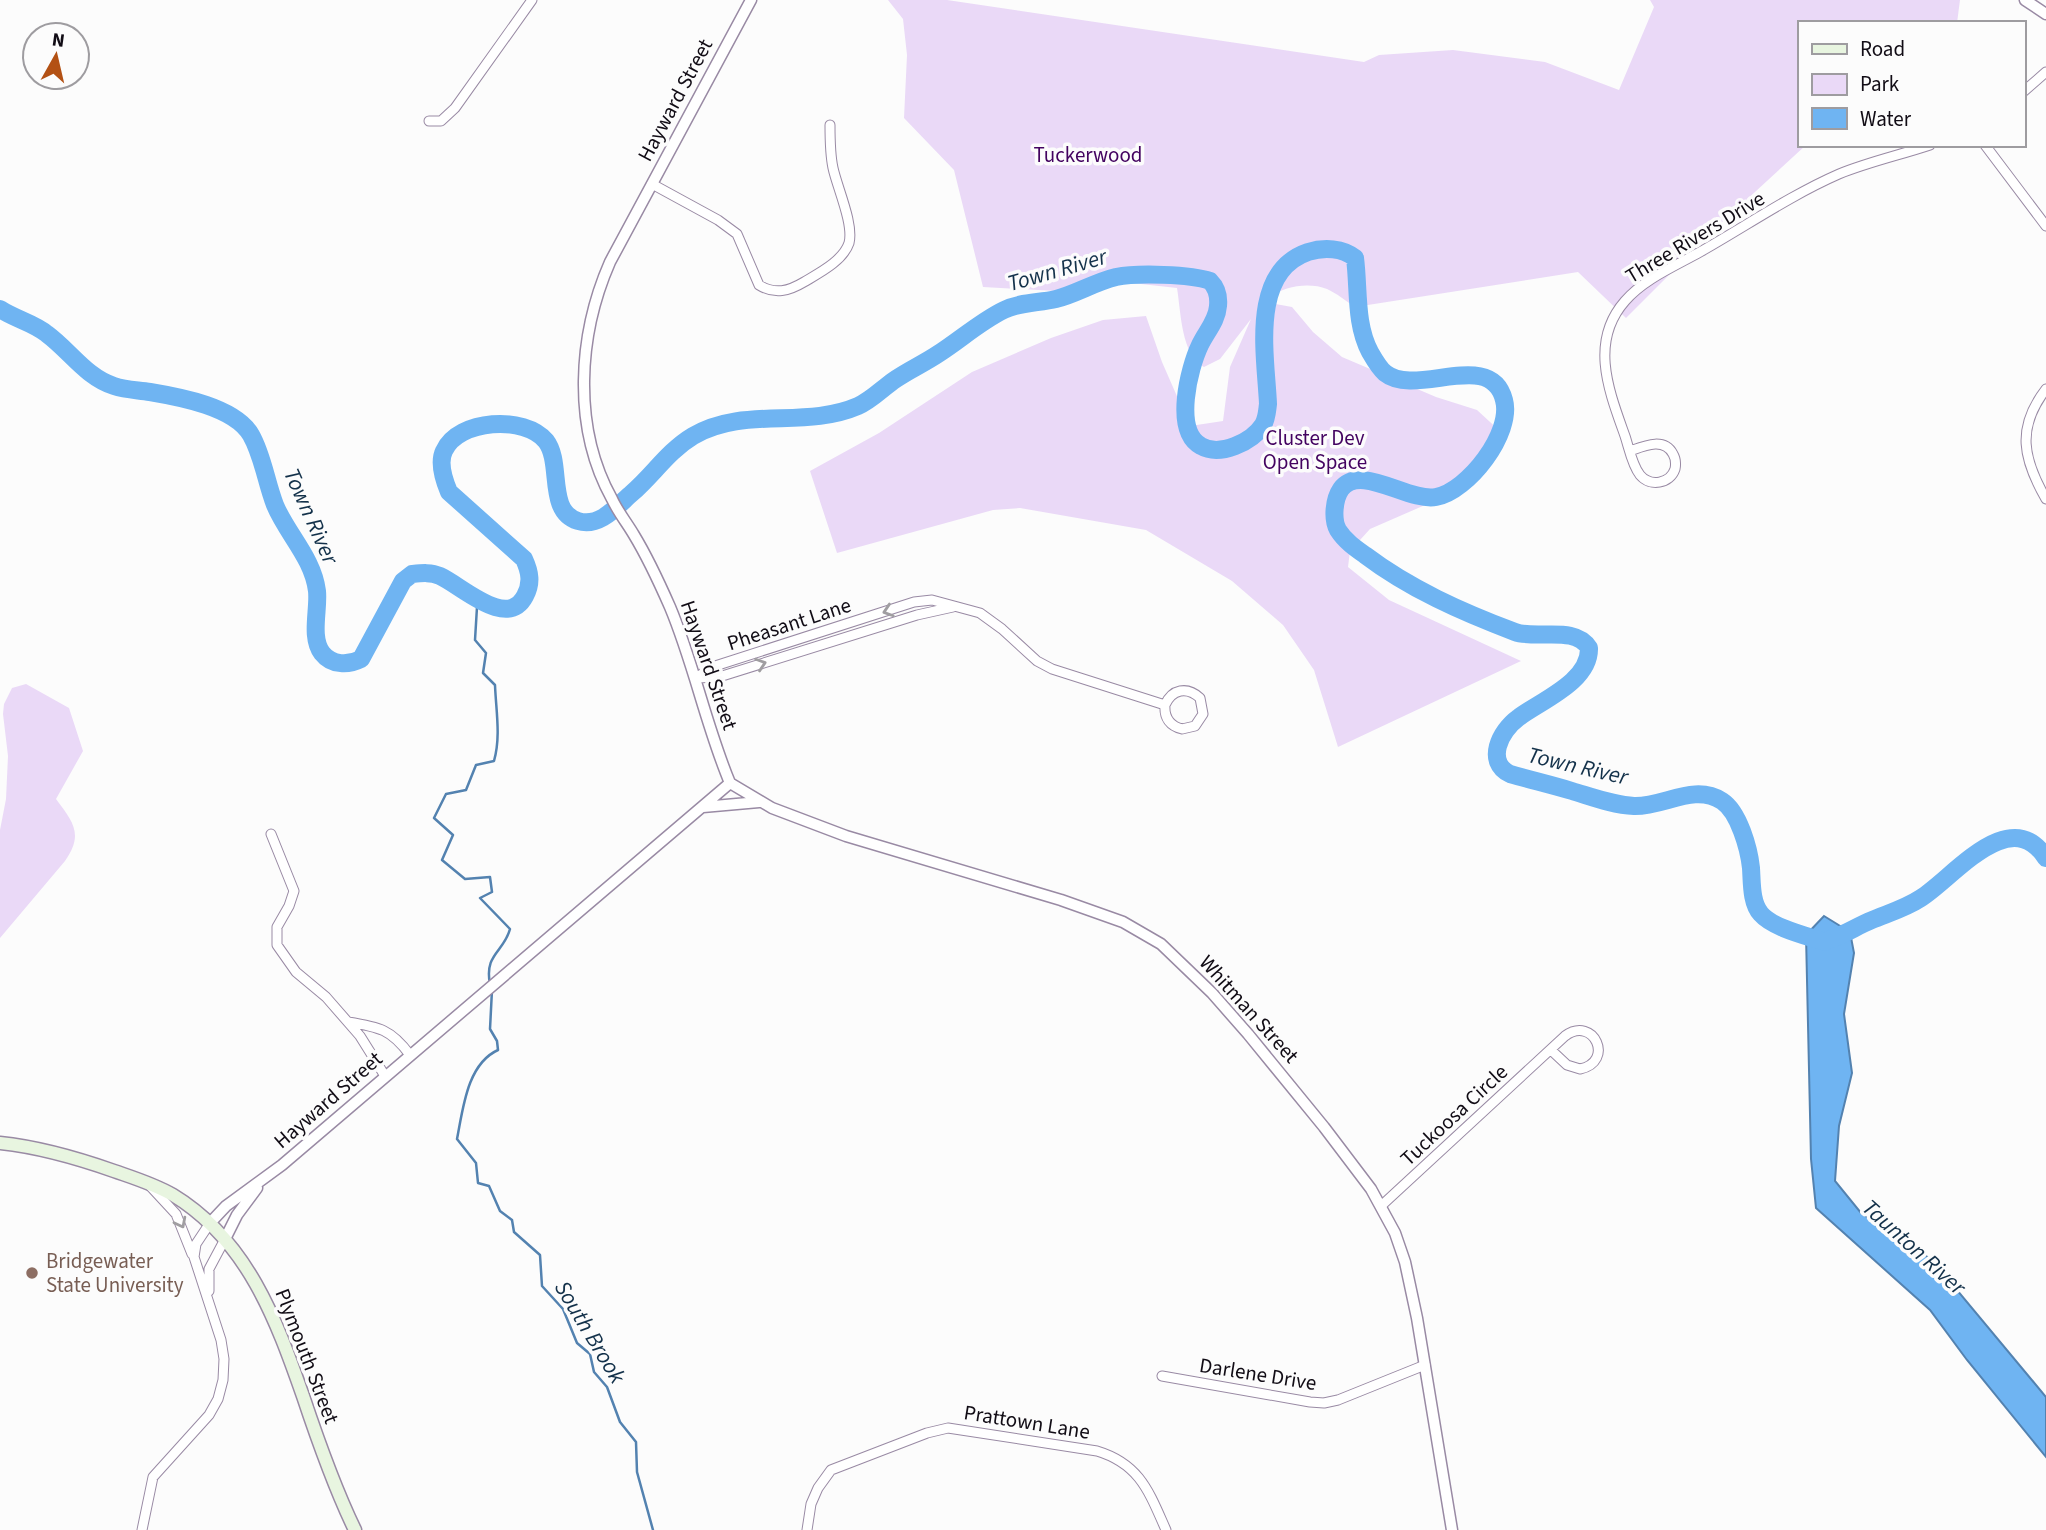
<svg xmlns="http://www.w3.org/2000/svg" width="2046" height="1530" font-family="'Source Sans 3',sans-serif">
<style>
.green{fill:#ead9f7}
.water{fill:#6fb4f2;stroke:#5382b0;stroke-width:2}
.lines{fill:none;stroke-linecap:round;stroke-linejoin:round}
.stream{stroke:#5382b0;stroke-width:2.5}
.river{stroke:#6fb4f2;stroke-width:18}
.minor-casing{stroke:#998aa4;stroke-width:11}
.tertiary-casing{stroke:#998aa4;stroke-width:13}
.secondary-casing{stroke:#998aa4;stroke-width:15}
.minor{stroke:#fff;stroke-width:9}
.tertiary{stroke:#fff;stroke-width:10}
.secondary{stroke:#e8f5e0;stroke-width:12}
.oneway{stroke:#a09ea1}
.education-dot{fill:#8d6e63;stroke:#fcfcfc;stroke-width:2.5}
.labels{text-anchor:middle;dominant-baseline:central;stroke-width:7;stroke-linejoin:round;paint-order:stroke}
.street-label{font-size:21px;fill:#110c15;stroke:#fcfcfc}
.park-label{font-size:21px;fill:#430360;stroke:#fcfcfc}
.education-label{font-size:21px;fill:#785e54;stroke:#fcfcfc;text-anchor:start}
.water-label{font-size:23px;font-style:italic;fill:#13314a;stroke:#fcfcfc}
</style>
<rect width="100%" height="100%" fill="#fcfcfc"/>
<path class="green" d="M888 0H947L1364 62 1379 55 1453 50 1545 62 1619 90 1654 7 1650 0H1960L1957 23H1799V145H1806L1718 226 1626 318 1578 272 1355 307C1346 301 1336 293 1327 289 1307 281 1278 287 1265 302L1292 307 1313 332 1342 357 1436 397 1477 410 1502 433 1495 458 1471 485 1370 529 1350 551 1348 567 1389 600 1521 661 1338 747 1314 670 1283 625 1232 581 1146 530 1020 508 993 510 837 553 810 471 879 433 972 372 1051 338 1103 320 1146 316 1162 362 1190 426 1223 421 1230 367 1251 319 1220 359 1204 367C1181 355 1181 312 1177 288L1132 283 1056 291 983 287 954 170 904 118 907 55 903 19Z
M26 684 69 708 83 751 56 799C73 822 84 834 65 861L0 938V830L6 799 8 756 3 714 4 704 12 688Z"/>
<path class="water" d="M1824 916 1850 932 1854 953 1844 1014 1852 1073 1839 1126 1835 1181 1861 1213 1932 1260 2046 1397V1457L1967 1360 1930 1310 1816 1208 1811 1159 1806 935Z"/>
<g class="lines">
<path class="stream" d="M481 600 477 607 475 640 486 653 483 673 495 685C496 711 501 736 494 761L476 765 466 790 446 794 434 818 453 835 442 860 465 879 490 877 492 892 480 898 510 929C504 952 484 954 490 984
M492 990 490 1029 497 1041 498 1050C467 1064 463 1109 457 1139L476 1163 478 1183 489 1186 500 1211 512 1220 514 1232 540 1255 542 1286 563 1309 577 1343 590 1354 594 1372 607 1387 620 1422 636 1442 637 1472 653 1530"/>
<path class="river" d="M0 309C15 319 34 323 47 334 70 351 86 377 114 386 126 390 138 390 150 392 180 397 235 407 251 435 263 456 266 482 275 505 287 534 313 558 317 591 319 610 310 637 322 653 332 666 349 665 361 659L403 581 412 574C422 573 431 572 440 576 462 586 507 630 525 596 532 583 530 572 524 559L449 492C444 480 438 463 444 451 458 419 525 415 546 441 563 463 546 511 578 521 600 528 617 506 632 493 653 475 668 451 693 436 744 406 805 429 858 406 870 401 882 389 893 381 907 371 923 364 938 354 960 340 981 321 1004 310 1020 302 1039 303 1056 299 1076 294 1095 282 1116 277 1136 273 1191 274 1210 281 1217 288 1219 296 1218 306 1217 321 1206 332 1200 345 1189 368 1173 431 1201 446 1220 457 1252 442 1263 425 1267 418 1267 411 1268 404 1266 357 1249 272 1308 252 1324 247 1343 248 1355 258 1359 289 1355 324 1370 352 1374 359 1379 368 1385 373 1416 398 1491 348 1504 400 1513 433 1468 491 1436 497 1408 502 1360 463 1341 489 1334 499 1332 519 1338 530 1345 541 1355 548 1365 555 1410 589 1462 612 1515 632 1537 640 1575 625 1589 648 1590 682 1540 701 1518 718 1500 731 1485 762 1510 774 1531 780 1552 785 1572 791 1592 797 1613 805 1634 806 1664 807 1694 783 1722 801 1739 812 1749 849 1751 868 1752 883 1751 903 1761 914 1773 928 1807 936 1825 942
M1828 940C1844 935 1857 926 1872 920 1889 913 1906 908 1921 898 1954 877 2010 803 2046 858"/>
<defs>
<path id="minor" d="M2023 92 2046 72
M429 121H441L455 108 532 0
M1985 145 2046 226
M652 184 718 220 737 234 759 285C775 295 789 291 804 282 819 273 843 261 849 243 854 224 837 187 833 168 830 154 830 139 830 125
M2046 389C2016 428 2023 459 2046 499
M1630 451C1644 446 1664 437 1673 454 1676 459 1676 464 1675 469 1670 484 1650 487 1640 475 1632 465 1629 448 1625 436 1609 391 1589 342 1625 301 1644 279 1675 266 1700 252 1746 226 1791 195 1839 174 1868 162 1900 155 1930 145
M695 678 715 666 914 602 932 600 980 613 1002 629 1037 661 1052 669 1165 705C1172 689 1187 686 1200 698L1203 714 1195 726 1182 729C1170 726 1164 718 1165 705
M696 678 719 677 917 615 953 607
M271 834 294 891 289 906 277 927V945L296 972 326 997 360 1036 385 1076
M348 1022C379 1027 391 1029 410 1055
M151 1187 176 1214 192 1254
M1381 1206 1565 1036C1594 1015 1615 1062 1580 1069L1567 1065 1551 1050
M209 1291V1269L225 1239
M1162 1376 1310 1402 1324 1403 1338 1400 1425 1365
M142 1530 153 1477 209 1415 218 1399 223 1380 224 1359 221 1340 194 1257 196 1244 210 1223
M807 1530 811 1504 818 1488 831 1470 927 1433 948 1428 1097 1451C1140 1464 1149 1492 1166 1530"/>
<path id="tertiary" d="M2025 0 2046 14
M730 783 772 808 846 836 1061 900 1123 922 1161 944 1212 993 1248 1034 1324 1127 1371 1189 1395 1233 1405 1262 1417 1318 1452 1530
M703 807 759 802
M210 1223 226 1206 282 1165 730 783C706 726 694 664 670 607 659 582 648 558 634 535 627 523 618 512 612 499 572 427 578 335 610 262L751 0
M225 1239 237 1215 257 1188"/>
<path id="secondary" d="M0 1143C39 1147 77 1158 114 1171 134 1178 154 1184 173 1195 247 1240 276 1319 303 1396 318 1441 334 1487 355 1530"/>
</defs>
<use href="#minor" class="minor-casing"/>
<use href="#tertiary" class="tertiary-casing"/>
<use href="#secondary" class="secondary-casing"/>
<use href="#minor" class="minor"/>
<use href="#tertiary" class="tertiary"/>
<use href="#secondary" class="secondary"/>
</g>
<defs><path id="oneway-chevron" d="M-2-3.5L2.5 0L-2 3.5" fill="none" stroke-width="1.6" stroke-linecap="round" stroke-linejoin="round" transform="scale(1.75)"/></defs>
<g class="oneway">
<use href="#oneway-chevron" transform="translate(888 611) rotate(162)"/>
<use href="#oneway-chevron" transform="translate(761 664) rotate(-18)"/>
<use href="#oneway-chevron" transform="translate(181 1223) rotate(63)"/>
</g>
<circle class="education-dot" cx="32" cy="1273" r="7"/>
<g class="labels">
<g class="street-label">
<text transform="translate(675 100) rotate(-62)">Hayward Street</text>
<text transform="translate(1695 237) rotate(-31)">Three Rivers Drive</text>
<text transform="translate(789 624) rotate(-18)">Pheasant Lane</text>
<text transform="translate(709 665) rotate(71)">Hayward Street</text>
<text transform="translate(1249 1009) rotate(48)">Whitman Street</text>
<text transform="translate(328 1100) rotate(-41)">Hayward Street</text>
<text transform="translate(1454 1115) rotate(-43)">Tuckoosa Circle</text>
<text transform="translate(307 1356) rotate(69)">Plymouth Street</text>
<text transform="translate(1258 1374) rotate(9)">Darlene Drive</text>
<text transform="translate(1027 1422) rotate(9)">Prattown Lane</text>
</g>
<g class="park-label">
<text x="1088" y="155">Tuckerwood</text>
<text x="1315" y="438">Cluster Dev<tspan x="1315" dy="24">Open Space</tspan></text>
</g>
<g class="education-label">
<text x="46" y="1261">Bridgewater<tspan x="46" dy="24">State University</tspan></text>
</g>
<g class="water-label">
<text transform="translate(1057 270) rotate(-16)">Town River</text>
<text transform="translate(311 516) rotate(66)">Town River</text>
<text transform="translate(1578 766) rotate(13)">Town River</text>
<text transform="translate(1914 1247) rotate(42)">Taunton River</text>
<text transform="translate(590 1332) rotate(59)">South Brook</text>
</g>
</g>
<rect x="1798" y="21" width="228" height="126" fill="#fcfcfc" stroke="#9e9ca0" stroke-width="2"/>
<rect x="1812" y="44" width="35" height="10" fill="#e8f5e0" stroke="#9e9ca0" stroke-width="2"/>
<text x="1860" y="56" font-size="21" fill="#110c15">Road</text>
<rect x="1812" y="74" width="35" height="21" fill="#ead9f7" stroke="#9e9ca0" stroke-width="2"/>
<text x="1860" y="91" font-size="21" fill="#110c15">Park</text>
<rect x="1812" y="108" width="35" height="21" fill="#6fb4f2" stroke="#9e9ca0" stroke-width="2"/>
<text x="1860" y="126" font-size="21" fill="#110c15">Water</text>
<g transform="translate(56 56) rotate(8)"><circle r="33" fill="#fcfcfc" stroke="#9e9ca0" stroke-width="2"/>
<path d="M0-5L12 26L0 18L-12 26Z" fill="#b35114"/>
<text y="-10" font-size="19" font-weight="bold" text-anchor="middle" fill="#110c15">N</text>
</g>
</svg>
